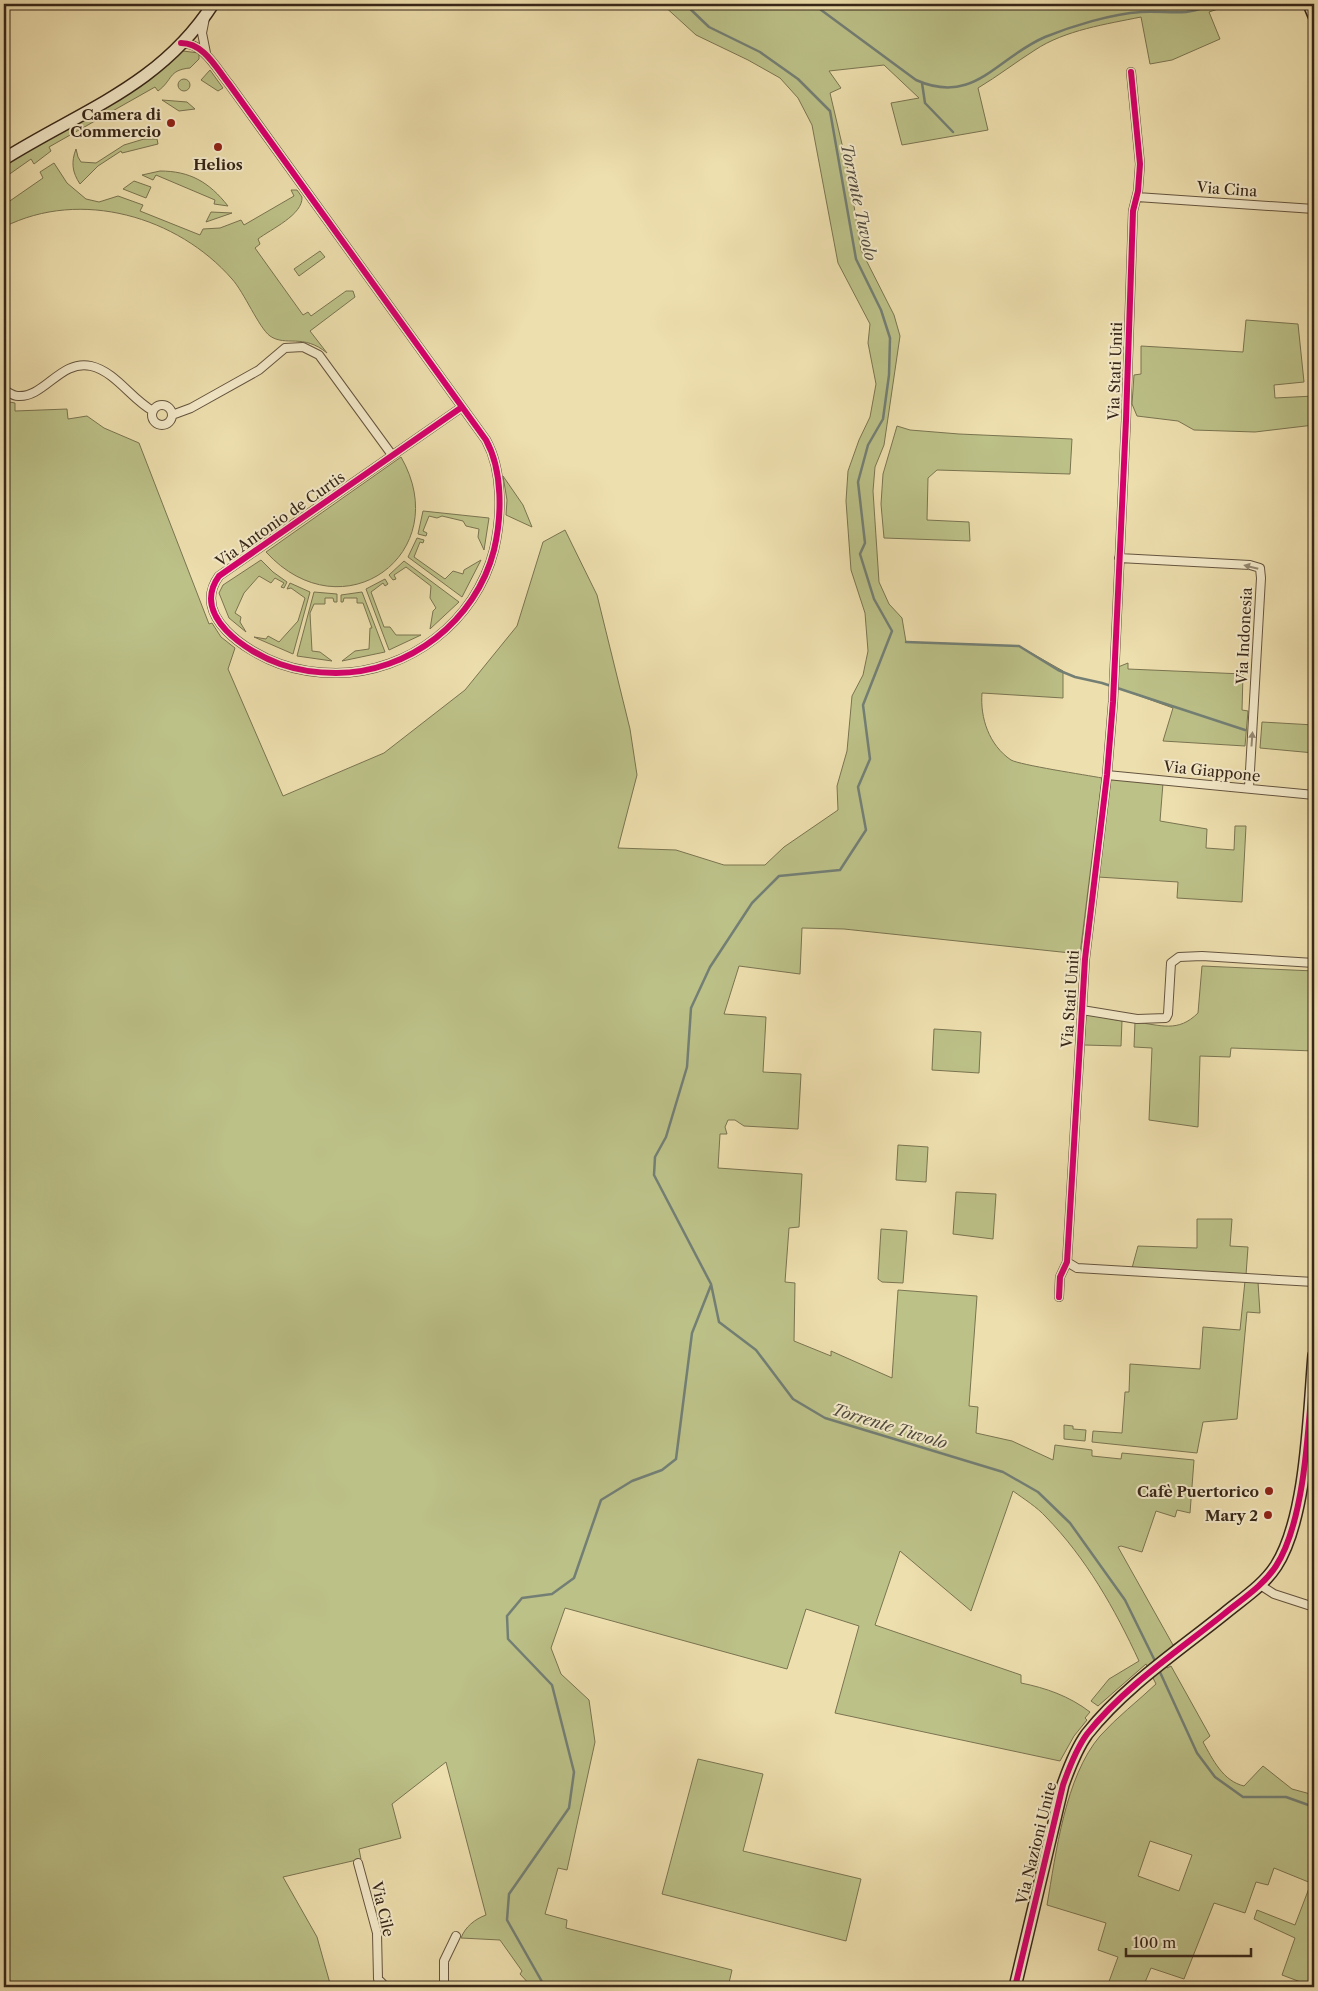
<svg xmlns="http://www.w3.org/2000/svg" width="1318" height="1991" font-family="'Libre Caslon Text',serif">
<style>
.green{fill:#bcc188;stroke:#7a7450;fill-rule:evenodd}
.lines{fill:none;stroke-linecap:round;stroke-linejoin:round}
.stream{stroke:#737f75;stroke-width:2.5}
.street-casing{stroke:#65543e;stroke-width:10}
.secondary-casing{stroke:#372618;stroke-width:14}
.street{stroke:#f4eaca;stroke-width:8}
.secondary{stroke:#f4eaca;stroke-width:11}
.cycleway-casing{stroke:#f4eaca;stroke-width:9}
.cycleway{stroke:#d6006c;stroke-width:6}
.oneway{fill:#968871}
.poi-dot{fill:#8f2418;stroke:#f4eaca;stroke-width:2}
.labels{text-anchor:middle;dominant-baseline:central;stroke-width:4;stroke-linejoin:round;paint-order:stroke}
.poi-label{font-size:15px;font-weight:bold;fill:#372618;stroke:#f4eaca;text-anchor:end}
.street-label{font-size:15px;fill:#372618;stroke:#f4eaca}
.water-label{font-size:16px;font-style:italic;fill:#504b3f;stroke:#f4eaca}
</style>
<rect width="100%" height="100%" fill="#eedfae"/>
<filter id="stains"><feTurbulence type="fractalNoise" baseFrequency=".004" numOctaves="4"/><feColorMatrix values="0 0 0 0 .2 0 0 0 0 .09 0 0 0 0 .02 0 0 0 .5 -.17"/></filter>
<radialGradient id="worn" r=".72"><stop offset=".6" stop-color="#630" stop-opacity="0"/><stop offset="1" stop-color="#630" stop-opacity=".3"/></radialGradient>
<path class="green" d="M662 4H1233L1209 12 1220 39 1172 60 1150 64 1141 17C1107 24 1065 30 1035 50 1016 62 998 76 978 88L988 130 902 145 891 103 919 98 884 65 829 71 841 88 830 93 849 174 861 250 894 315 900 336 884 445 875 467 873 491 879 582 889 604 902 618 906 642 1019 646 1063 671V698L982 693C980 718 989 745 1011 760 1020 765 1086 775 1102 778L1080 954 844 929 802 928 800 974 739 966 724 1014 766 1017 763 1072 801 1074 798 1129 744 1126 735 1120H728L725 1127 727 1134H720L718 1168 802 1174 799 1227 789 1228 785 1282 795 1283 794 1341 831 1356V1351L892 1378 898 1290 977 1296 969 1406 978 1407 976 1433 1012 1441 1053 1460 1055 1445 1092 1450V1456L1121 1459 1122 1453 1194 1460 1190 1513 1177 1510 1175 1517 1156 1511 1142 1552 1121 1546 1118 1547 1173 1645 1179 1641 1181 1644 1162 1657 1167 1668 1171 1666 1210 1736 1203 1742C1213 1760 1223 1781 1244 1786L1263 1766 1292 1789 1314 1795V1987L1282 1975 1295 1938 1254 1919 1257 1910 1295 1925 1311 1883 1274 1868 1268 1885 1256 1882 1245 1913 1214 1903 1184 1979 1151 1968 1143 1987H1107L1118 1957 1098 1950 1106 1923 1047 1905C1056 1853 1065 1777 1100 1736 1117 1717 1138 1701 1156 1684L1146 1664 1098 1706 1091 1701 1109 1679 1139 1661C1115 1609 1086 1558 1046 1517 1037 1507 1024 1499 1013 1491L971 1611 900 1551 875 1625 1021 1675V1683C1046 1688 1069 1696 1090 1712L1085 1718 1087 1720 1074 1736 1060 1761 835 1713 859 1626 806 1609 787 1669 565 1608 551 1648 561 1674 589 1700 595 1742 567 1870 558 1868 545 1914 567 1920 566 1928 732 1970 728 1987H532L520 1974 522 1971 500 1940 461 1938C465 1927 475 1919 486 1915L446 1762 392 1804 401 1838 359 1849 361 1859 283 1877 317 1937 331 1987H4V401L15 403V411L67 409 68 419 87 416 104 428 139 443 209 624 212 623 221 637 235 648 228 669 283 796 384 753 465 690 517 626 543 542 565 530 597 595 630 729 637 775 618 848 676 850 724 865H765L784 847 838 810 837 786 847 751 852 696 863 675 868 651 865 613 851 570 846 501 848 471 859 440 870 417 876 384 868 343 870 324 838 263 812 125 798 98 780 78 748 60 696 35ZM1150 1841 1192 1855 1179 1891 1138 1876Z
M183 51 199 53V59L190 68C168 70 173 80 158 91L155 87 49 147 51 151 34 164 31 159 4 178V164L108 107 136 89Z
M210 70 223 88 218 91 201 80Z
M178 85a6 6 0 1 1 12 0a6 6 0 1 1-12 0Z
M162 100 187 102 195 109 179 111Z
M144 139H157L158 144 122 153 121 151 98 166 80 184C72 172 71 162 76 149L78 157 81 162 96 163 124 145Z
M54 163 67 183 86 199 99 202 118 196 143 205 140 211 200 235 203 229 220 228 241 220 244 225 294 196 291 190H297L302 197C303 215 271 229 258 239L260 244 255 248 303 315 308 312 311 316 346 291H353L355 297 310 331 327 353C303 333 286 347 270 336 259 328 244 292 232 279 178 217 81 188 4 227V205L43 178 40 172Z
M160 171C190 171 209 182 228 206L214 204 215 200 156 175 153 180 142 175Z
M134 181 151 187 146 198 123 189Z
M211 212 232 213 206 222Z
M320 251 325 257 299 276 294 269Z
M1246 320 1298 324 1304 382 1274 385 1275 398 1314 396V425L1255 432 1194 430 1178 421 1137 416 1132 404 1134 375 1141 374V346L1243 352Z
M897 426 910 430 959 434 1072 439 1070 474 937 470 928 478 927 520 969 522 970 541 884 538 881 504 883 474Z
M401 457C456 553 343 636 266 552Z
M503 476 523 505 532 527 506 515 507 500Z
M423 511 489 518 484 550 478 537 479 529 466 526 463 521 442 516 437 518 429 516 423 531 427 533 426 536 418 534Z
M417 538 424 540 423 543 420 542 414 557 445 579 453 571 463 574 464 570 481 560 462 597 408 557Z
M261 560 273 572 287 582 284 588 281 587 284 583 275 578 271 583 259 576 244 593 235 613 241 617 240 622 246 632 229 618 219 593 223 585Z
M404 561 459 602 430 629 433 611 436 608 430 598 431 586 406 567 394 575 396 579 393 580 389 575Z
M385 579 388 584 385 586 383 583 371 592 384 627H390L396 635H421L389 650 366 589Z
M290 583 310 592 293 654 254 637 266 639 268 636 279 642 298 621 305 598 291 588 287 589Z
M314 592 337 594V602H334L333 598H325V604H314L310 613 312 651 320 652 332 661 297 656Z
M362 592 385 652 342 661 355 651 369 649 370 628H372L363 603H357V598H344L343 602H341V595Z
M1128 663V669L1243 674 1242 710 1248 711 1245 746 1163 741 1173 708 1118 688V667Z
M1262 722 1314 725V753L1260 748Z
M1111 777 1163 783 1160 821 1207 829 1206 848 1234 850 1235 826H1246L1242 902 1177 898 1178 882 1098 877Z
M1202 966 1314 971V1051L1231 1048 1230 1057 1200 1056 1198 1127 1149 1120 1152 1048 1134 1047 1135 1022C1161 1025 1178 1033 1198 1013Z
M1086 1014 1122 1021 1121 1046 1084 1045Z
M934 1029 981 1032 979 1073 932 1070Z
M898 1145 928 1147 926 1182 896 1180Z
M956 1192 996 1194 993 1239 953 1234Z
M1197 1219H1232L1230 1246 1248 1247 1246 1275 1132 1268 1138 1246 1197 1248Z
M881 1229 907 1231 903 1283 882 1282 878 1279Z
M1245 1281 1258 1282 1260 1313 1247 1312 1237 1419 1203 1422 1197 1453 1092 1442 1093 1431 1122 1433 1125 1392H1129L1130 1364 1200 1369 1203 1327 1240 1330Z
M1064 1425 1073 1426V1429L1086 1430 1085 1441 1064 1439Z
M698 1759 763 1774 743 1851 861 1879 846 1941 662 1894Z"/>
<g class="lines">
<path class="stream" d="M685 4 709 27 760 52 798 79 830 111 856 259 881 310 890 338 889 375 883 419 868 445 858 482 865 543 860 554 874 599 892 631 863 705 870 759 858 787 866 830 840 870 779 876 752 903 710 967 691 1008 687 1067 666 1137 655 1157 654 1175 711 1284 719 1322 756 1350 793 1399 825 1418 1003 1472 1038 1492 1070 1523 1125 1600 1156 1663
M813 4 916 80C974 106 996 58 1045 37 1072 26 1111 14 1141 12 1156 11 1171 13 1186 12 1196 11 1206 7 1216 4
M922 83 925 103 953 132
M906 642 1019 646 1058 670 1075 677 1102 683 1245 730
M1159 1670 1197 1753 1215 1777 1243 1797H1286L1314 1807
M545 1987 507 1920 509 1894 569 1808 574 1772 552 1685 508 1639 507 1616 522 1598 552 1594 574 1578 601 1500 632 1481 662 1470 676 1459 692 1333 711 1285"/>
<defs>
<path id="street" d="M205 18 202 33 206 53
M181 43C204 43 216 68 229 84L486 440C503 471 502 516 494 550 476 621 409 673 336 673 317 673 297 670 280 664 247 652 190 616 219 576L462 407
M1137 197 1314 209
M4 390C8 392 13 396 18 396 44 398 61 359 91 366 116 372 131 399 153 411
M152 415a10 10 0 1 1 20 0a10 10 0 1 1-20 0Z
M172 415 191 408 259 370 285 348 303 347 319 355 392 455
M1119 558 1250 565 1260 568 1261 578 1249 788
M1107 775 1314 795
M1082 1010 1137 1019 1166 1018 1168 1014 1171 963 1179 957 1202 956 1314 963
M1067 1262 1077 1268 1314 1282
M1059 1297 1060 1277 1067 1262 1085 959 1107 775 1113 702 1126 420 1133 211 1138 191 1140 164 1131 72
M1260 1585 1274 1594 1314 1607
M358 1863 377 1933 378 1979 386 1987
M444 1987V1961L456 1936"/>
<path id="secondary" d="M1309 4 1314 16
M4 159C82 110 160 86 213 4
M1015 1987 1063 1785C1069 1768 1076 1749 1087 1734 1124 1687 1178 1651 1224 1614 1242 1599 1263 1586 1276 1566 1307 1518 1309 1413 1314 1355"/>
</defs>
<use href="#street" class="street-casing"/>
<use href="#secondary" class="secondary-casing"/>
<use href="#street" class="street"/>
<use href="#secondary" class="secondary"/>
<defs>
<path id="cycleway" d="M181 43C204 43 216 68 229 84L486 440C503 471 502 516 494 550 476 621 409 673 336 673 317 673 297 670 280 664 247 652 190 616 219 576L462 407
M1059 1297 1060 1277 1067 1262 1085 959 1107 775 1113 702 1126 420 1133 211 1138 191 1140 164 1131 72
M1015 1987 1063 1785C1069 1768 1076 1749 1087 1734 1124 1687 1178 1651 1224 1614 1242 1599 1263 1586 1276 1566 1307 1518 1309 1413 1314 1355"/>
</defs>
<use href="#cycleway" class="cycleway-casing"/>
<use href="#cycleway" class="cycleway"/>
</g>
<defs><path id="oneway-solid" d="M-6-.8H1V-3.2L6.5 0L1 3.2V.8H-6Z" transform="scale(1.25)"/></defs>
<g class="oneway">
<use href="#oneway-solid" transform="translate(1251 567) rotate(-166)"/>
<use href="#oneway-solid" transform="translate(1252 739) rotate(-86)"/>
</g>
<g class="poi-dot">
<circle cx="171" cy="123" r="5"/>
<circle cx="218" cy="147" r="5"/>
<circle cx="1269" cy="1491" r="5"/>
<circle cx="1268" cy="1515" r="5"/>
</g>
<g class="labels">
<g class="poi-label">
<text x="161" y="114">Camera di<tspan x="161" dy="17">Commercio</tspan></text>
<text x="218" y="164" text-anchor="middle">Helios</text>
<text x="1259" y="1491">Cafè Puertorico</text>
<text x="1258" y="1515">Mary 2</text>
</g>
<g class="street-label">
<text transform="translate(1227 189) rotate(4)">Via Cina</text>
<text transform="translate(1115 371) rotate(-88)">Via Stati Uniti</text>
<text transform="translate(280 519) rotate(-35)">Via Antonio de Curtis</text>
<text transform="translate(1244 636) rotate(-87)">Via Indonesia</text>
<text transform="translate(1212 771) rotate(6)">Via Giappone</text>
<text transform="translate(1070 999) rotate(-86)">Via Stati Uniti</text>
<text transform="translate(1036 1843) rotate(-76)">Via Nazioni Unite</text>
<text transform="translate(383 1909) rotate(77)">Via Cile</text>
</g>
<g class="water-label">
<text transform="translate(859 202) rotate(78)">Torrente Tuvolo</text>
<text transform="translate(890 1426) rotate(17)">Torrente Tuvolo</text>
</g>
</g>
<rect width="1318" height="1991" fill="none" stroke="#eedfae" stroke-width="20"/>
<rect x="5" y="5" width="1308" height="1981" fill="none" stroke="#372618" stroke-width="2.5"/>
<rect x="10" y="10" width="1298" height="1971" fill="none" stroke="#372618"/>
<path d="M1126 1948v8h125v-8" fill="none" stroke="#372618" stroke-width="2.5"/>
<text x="1133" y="1948" font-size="15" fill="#372618" stroke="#f4eaca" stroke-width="4" paint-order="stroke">100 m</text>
<rect width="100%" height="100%" filter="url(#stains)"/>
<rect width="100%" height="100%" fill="url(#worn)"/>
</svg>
